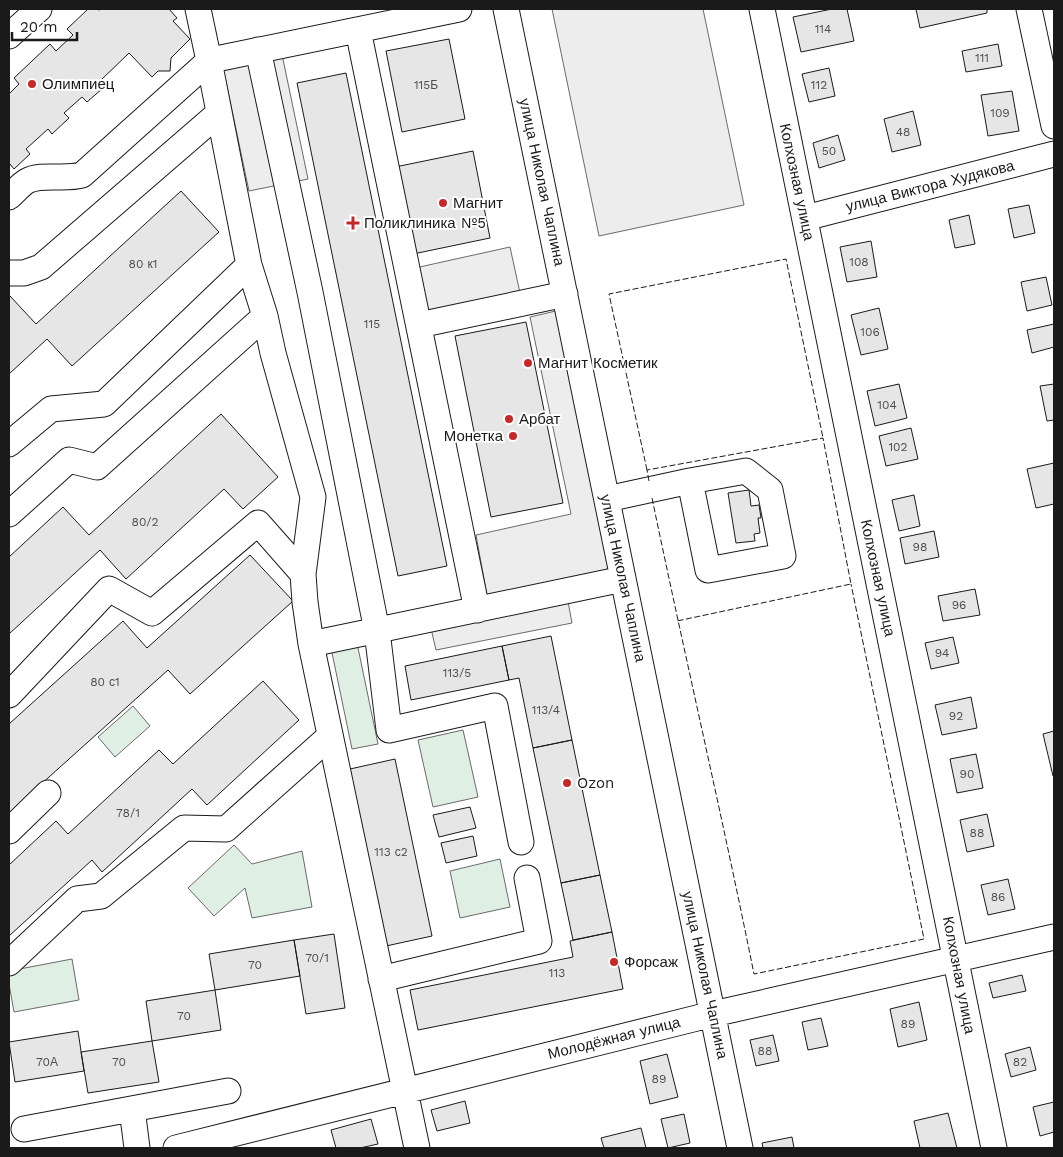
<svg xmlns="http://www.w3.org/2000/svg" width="1063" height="1157" font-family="'Work Sans',sans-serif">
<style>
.green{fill:#e0efe3;stroke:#6a6a6a}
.parking{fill:#ededed;stroke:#6a6a6a}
.building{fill:#e6e6e6;stroke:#1a1a1a}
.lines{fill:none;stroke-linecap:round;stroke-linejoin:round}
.minor-casing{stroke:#1a1a1a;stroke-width:27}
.minor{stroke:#fff;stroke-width:25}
.fence{stroke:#1a1a1a;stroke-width:1;stroke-dasharray:6 2.5;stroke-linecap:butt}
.poi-dot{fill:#c62828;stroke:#fff;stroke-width:2}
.labels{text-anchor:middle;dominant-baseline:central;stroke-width:4;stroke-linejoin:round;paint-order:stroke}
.number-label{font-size:12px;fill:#4d4d4d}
.poi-label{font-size:15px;fill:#1a1a1a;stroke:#fff;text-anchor:start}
.street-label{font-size:15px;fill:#1a1a1a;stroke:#fff}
</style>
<rect width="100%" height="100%" fill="#fff"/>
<path class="green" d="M357 643 378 744 352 749 331 648Z
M133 706 150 726 115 757 98 737Z
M463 730 478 797 433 807 418 740Z
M234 845 252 864 302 851 312 907 252 918 245 888 214 916 188 888Z
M500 859 510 907 460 918 450 871Z
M72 959 79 1000 14 1012 9 984V971Z"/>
<path class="parking" d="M552 9H703L744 205 599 236Z
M280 45 308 179 249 191 221 58Z
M510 247 522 302 427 323 415 268Z
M560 310 614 574 488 601 476 535 571 514 530 317Z
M566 591 572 623 436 650 429 620Z"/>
<path class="building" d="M88 9H97L99 10 101 9H169L177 18 173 21 190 39 171 58 170 71H158L152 77 129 53 98 83 103 88 87 102 82 97 64 113 69 118 52 134 48 129 26 149 30 154 14 169 10 164 9 165V94L19 84 14 78 50 44 56 51 73 35 67 29Z
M832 9H847L854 41 801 52 793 17Z
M916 9H987V13L920 28Z
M449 39 465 119 402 132 386 51Z
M998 44 1002 66 966 72 962 51Z
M829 68 835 96 809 102 802 74Z
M346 73 447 566 398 576 297 83Z
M1012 91 1019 131 988 136 981 95Z
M913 111 921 145 892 152 884 119Z
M838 135 845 160 819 168 813 143Z
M473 151 490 238 413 254 395 167Z
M181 191 219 232 72 366 47 339 9 374V297L10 296 36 324Z
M1029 205 1035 233 1014 238 1008 209Z
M969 215 975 244 955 248 949 220Z
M871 241 877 277 847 282 840 247Z
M1046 277 1052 305 1027 311 1021 282Z
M879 308 888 349 861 355 851 315Z
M526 322 563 503 491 517 455 336Z
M1054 324V347L1032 353 1027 330Z
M899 384 907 418 875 426 867 391Z
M1054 384V420L1047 421 1040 386Z
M221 414 278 477 243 509 224 489 126 579 100 550 9 634V557L63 507 89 535Z
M911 428 918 459 886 466 879 436Z
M1054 463V504L1036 508 1027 469Z
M749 490 751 506 759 505 761 518H758L760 533 754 534 755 541 736 543 728 493Z
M914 495 920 526 899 531 892 500Z
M934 531 939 557 905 564 900 538Z
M250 555 293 601 190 694 168 670 9 813V724L123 621 147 648Z
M975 589 980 615 943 621 938 596Z
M551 636 572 740 533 748 519 678 509 680 502 646Z
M953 637 959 663 931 669 925 643Z
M502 646 509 680 411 700 405 666Z
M263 681 299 720 207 805 192 789 102 872 92 860 9 936V865L56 821 68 834 159 750 173 764Z
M971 697 977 728 942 735 935 705Z
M1054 731V776H1053L1043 734Z
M572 740 600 875 561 883 533 748Z
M976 754 983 788 957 793 950 759Z
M395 759 432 936 386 946 350 769Z
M470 807 476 828 439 837 433 815Z
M987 814 994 846 967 852 960 820Z
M473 836 477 856 446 863 441 843Z
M600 875 612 932 573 940 561 883Z
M1008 879 1015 909 988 915 981 885Z
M612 932 623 989 418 1030 410 990 573 957 570 941Z
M334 934 345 1008 306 1014 294 940Z
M294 940 300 976 215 990 209 954Z
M1022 975 1026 991 993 998 989 983Z
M215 990 221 1030 152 1041 146 1001Z
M919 1002 927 1040 898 1047 890 1009Z
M821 1018 828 1046 808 1050 802 1022Z
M78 1031 84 1071 15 1082 9 1042Z
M773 1035 779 1061 756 1066 750 1040Z
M152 1041 159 1082 88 1093 81 1052Z
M1030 1047 1036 1070 1011 1077 1005 1054Z
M667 1054 678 1097 650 1104 640 1061Z
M465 1101 470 1123 437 1131 431 1110Z
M1054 1102V1132L1040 1136 1033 1107Z
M948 1113 957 1148H920L914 1121Z
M684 1114 690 1143 668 1148 661 1119Z
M371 1119 378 1144 360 1148H336L331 1130Z
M641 1128 646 1148H604L601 1138Z
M792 1137 794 1148H763L762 1143Z"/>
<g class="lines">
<defs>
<path id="minor" d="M198 9 209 61 221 58 459 9
M506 9 740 1148
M762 9 994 1148
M1029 9 1054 126
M358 30 477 610
M9 36 39 9
M258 50 310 292 377 631 389 730 495 706 521 842
M9 197C15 192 20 185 27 181 41 173 65 180 82 175L209 61 249 265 104 404 51 409 9 444
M805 218 1054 154
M249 265 265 316
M9 273H24L41 267 219 113
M419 325 565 294
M607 499 690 481 746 471 770 490 783 556 708 570 690 481
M9 514 69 460 97 467 265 316 273 353 313 497 303 574
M9 695 109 589 152 613 258 523 303 574 305 602 311 644
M9 831 48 793
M9 963 77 899 101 896 184 828 226 829 330 736
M381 979 539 941 527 878
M132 1109 137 1148
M24 1129 228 1091
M176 1148 713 1014 1054 937
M417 1148 311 644 623 579"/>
</defs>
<use href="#minor" class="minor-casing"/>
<use href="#minor" class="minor"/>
<path class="fence" d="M647 470 609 294 786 259 823 438
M649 481 647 470 823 438 851 584 677 621
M652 498C685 657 722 815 754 974L924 939 851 584"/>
</g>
<g class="poi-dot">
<circle cx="32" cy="84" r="5"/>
<circle cx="443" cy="203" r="5"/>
<path d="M350.5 215.5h5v5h5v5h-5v5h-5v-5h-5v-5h5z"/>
<circle cx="528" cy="363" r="5"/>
<circle cx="509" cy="419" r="5"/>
<circle cx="513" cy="436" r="5"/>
<circle cx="567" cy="783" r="5"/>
<circle cx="614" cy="962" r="5"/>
</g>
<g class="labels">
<g class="number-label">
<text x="823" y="29">114</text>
<text x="982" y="58">111</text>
<text x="426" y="85">115Б</text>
<text x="819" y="85">112</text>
<text x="1000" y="113">109</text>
<text x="903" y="132">48</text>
<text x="829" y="151">50</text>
<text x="859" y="262">108</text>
<text x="143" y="264">80 к1</text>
<text x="372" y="324">115</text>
<text x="870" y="332">106</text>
<text x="887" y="405">104</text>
<text x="898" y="447">102</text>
<text x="145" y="522">80/2</text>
<text x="920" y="547">98</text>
<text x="959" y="605">96</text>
<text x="942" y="653">94</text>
<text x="457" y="673">113/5</text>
<text x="105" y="682">80 с1</text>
<text x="546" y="710">113/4</text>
<text x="956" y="716">92</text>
<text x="967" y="774">90</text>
<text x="128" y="813">78/1</text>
<text x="977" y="833">88</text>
<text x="391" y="852">113 с2</text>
<text x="998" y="897">86</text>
<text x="317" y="958">70/1</text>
<text x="255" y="965">70</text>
<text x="557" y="973">113</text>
<text x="184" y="1016">70</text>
<text x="908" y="1024">89</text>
<text x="765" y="1051">88</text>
<text x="47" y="1062">70А</text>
<text x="119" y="1062">70</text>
<text x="1020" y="1062">82</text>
<text x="659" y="1079">89</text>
</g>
<g class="poi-label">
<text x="42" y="84">Олимпиец</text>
<text x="453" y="203">Магнит</text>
<text x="364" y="223">Поликлиника №5</text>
<text x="538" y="363">Магнит Косметик</text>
<text x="519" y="419">Арбат</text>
<text x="503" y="436" text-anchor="end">Монетка</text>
<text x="577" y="783">Ozon</text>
<text x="624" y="962">Форсаж</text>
</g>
<g class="street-label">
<text transform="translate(542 182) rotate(78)">улица Николая Чаплина</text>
<text transform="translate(797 182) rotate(78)">Колхозная улица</text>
<text transform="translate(930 186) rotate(-14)">улица Виктора Худякова</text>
<text transform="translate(623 578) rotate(78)">улица Николая Чаплина</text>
<text transform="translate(878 578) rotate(78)">Колхозная улица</text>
<text transform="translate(705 975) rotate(78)">улица Николая Чаплина</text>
<text transform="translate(959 975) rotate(79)">Колхозная улица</text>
<text transform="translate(614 1038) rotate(-14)">Молодёжная улица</text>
</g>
</g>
<rect width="1063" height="1157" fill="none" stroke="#1a1a1a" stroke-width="20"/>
<path d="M12 32v8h65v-8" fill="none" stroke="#1a1a1a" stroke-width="2.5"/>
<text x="20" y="32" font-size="15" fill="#1a1a1a" stroke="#ffffff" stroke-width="4" paint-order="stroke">20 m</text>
</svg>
